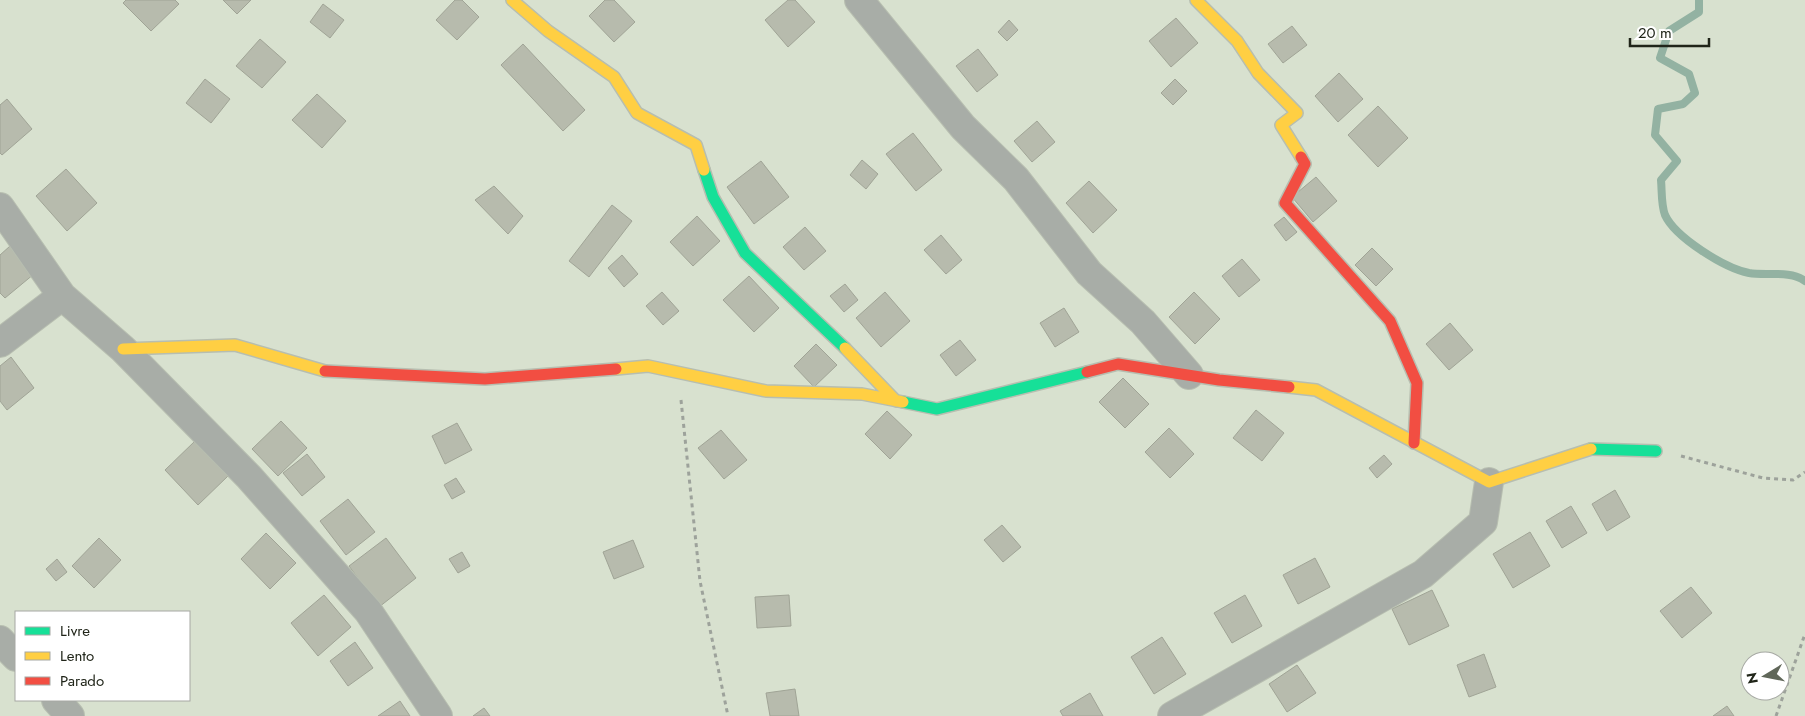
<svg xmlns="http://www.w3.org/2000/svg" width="1805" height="716" font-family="Jost,sans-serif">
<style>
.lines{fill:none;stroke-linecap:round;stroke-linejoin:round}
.stream{stroke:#93b2a2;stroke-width:8}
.building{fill:#b7bbad;stroke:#a0a496}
.street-casing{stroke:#b7beb0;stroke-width:30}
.fast-casing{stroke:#b7beb0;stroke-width:14}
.slow-casing{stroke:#b7beb0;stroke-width:14}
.jam-casing{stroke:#b7beb0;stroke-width:14}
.path{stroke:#9da29b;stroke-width:3;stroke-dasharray:4 4;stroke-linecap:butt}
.street{stroke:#a8ada7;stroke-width:28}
.fast{stroke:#16e098;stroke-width:11}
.slow{stroke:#ffcf43;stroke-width:11}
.jam{stroke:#f24e42;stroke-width:11}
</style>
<rect width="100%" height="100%" fill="#d8e1cf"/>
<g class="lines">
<path class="stream" d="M1699 0V12L1669 31 1660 58 1689 74 1695 93 1683 104 1658 109 1655 135 1677 161 1661 180C1662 190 1661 205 1665 215 1675 237 1724 268 1749 273 1766 276 1790 270 1805 281"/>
</g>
<path class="building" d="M126 0H175L179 4 151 31 123 3Z
M223 0H251L237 14Z
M455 0H462L479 17 457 40 436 20Z
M605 0H614L635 22 614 42 589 16Z
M788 0H795L815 22 788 47 765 20Z
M323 4 344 20 330 38 310 22Z
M1176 18 1198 43 1171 67 1149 41Z
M1009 20 1018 30 1007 41 998 32Z
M1292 26 1307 45 1283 63 1268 44Z
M260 39 286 62 262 88 236 66Z
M523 44 585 110 563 131 501 65Z
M978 49 998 75 977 92 956 66Z
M1339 73 1363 99 1338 122 1315 96Z
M205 79 230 99 211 123 186 103Z
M1175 79 1187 91 1173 105 1161 93Z
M317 94 346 121 322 148 292 120Z
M7 99 32 129 2 155 0 153V105Z
M1378 106 1408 138 1378 167 1348 135Z
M1037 121 1055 142 1032 162 1014 141Z
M913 133 942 170 916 191 886 154Z
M862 160 878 174 866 189 850 175Z
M761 161 789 197 754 224 727 187Z
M66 169 97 203 67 231 36 196Z
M1316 177 1337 201 1313 222 1292 197Z
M1089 181 1117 210 1093 233 1066 203Z
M494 186 523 216 508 234 475 200Z
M612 205 632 221 589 277 569 261Z
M697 216 720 241 693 266 670 242Z
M1284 217 1297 232 1286 241 1274 225Z
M805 227 826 251 804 270 783 247Z
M941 235 962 260 946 274 924 250Z
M10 246 34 274 5 298 0 293V255Z
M1372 248 1393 269 1376 286 1355 265Z
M622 255 638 274 624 287 608 268Z
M1242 259 1260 280 1239 297 1222 276Z
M749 276 779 308 754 332 723 300Z
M845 284 858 300 844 312 830 296Z
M662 292 679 311 663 325 646 306Z
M885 292 910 321 881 347 856 318Z
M1194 292 1220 319 1195 344 1169 317Z
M1064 308 1079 332 1055 347 1040 323Z
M1450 323 1473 350 1449 370 1426 344Z
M960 340 976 360 956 376 940 355Z
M816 344 837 365 814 387 794 366Z
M11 357 34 388 7 410 0 401V366Z
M1123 378 1149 404 1125 428 1099 402Z
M1256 410 1284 433 1262 461 1233 438Z
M887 411 912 435 890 459 865 434Z
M281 421 307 448 278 476 252 449Z
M457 423 472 450 445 464 432 436Z
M1169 428 1194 454 1170 478 1145 452Z
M721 430 747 460 724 479 698 448Z
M195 441 228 476 198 505 165 470Z
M307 454 325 477 302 496 283 473Z
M1384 455 1392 464 1377 478 1369 468Z
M456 478 465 492 452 499 444 485Z
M1615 490 1630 517 1607 531 1592 504Z
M348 499 375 532 346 555 320 521Z
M1571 506 1587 533 1562 548 1546 521Z
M1002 525 1021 547 1003 562 984 540Z
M1530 532 1550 566 1513 588 1493 554Z
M266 533 296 563 270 589 241 559Z
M99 538 121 560 94 588 72 566Z
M386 538 416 578 379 607 349 566Z
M633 540 644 567 614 579 603 552Z
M462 552 470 566 458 573 449 559Z
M1315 558 1330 587 1298 604 1283 575Z
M57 559 67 572 56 581 46 569Z
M1691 587 1712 613 1682 638 1660 611Z
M1432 590 1449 626 1409 645 1392 609Z
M324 595 351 627 318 656 291 623Z
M789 595 791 626 757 628 755 597Z
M1245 595 1262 626 1232 643 1214 613Z
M1162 637 1186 674 1154 694 1131 657Z
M355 642 373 668 348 686 330 661Z
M1484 654 1496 687 1469 697 1457 665Z
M1297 665 1316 693 1287 712 1269 684Z
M795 689 799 716H770L766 693Z
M1090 693 1103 716H1063L1060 711Z
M400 701 410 716H378Z
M1727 706 1734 716H1713Z
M484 708 490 716H473Z"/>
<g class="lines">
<defs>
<path id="street" d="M859 0 963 127 1016 179 1089 273 1143 322 1189 375
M0 207 62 296 123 349 249 477 368 611 438 716
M0 343 62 296
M0 640 16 657
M56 700 70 716
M1172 716 1423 574 1483 522 1489 482"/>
<path id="fast" d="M704 170 713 197 745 253 845 348
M903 402 937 409 1087 372
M1591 449 1656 451"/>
<path id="slow" d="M512 0 548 31 614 77 637 113 696 145 704 170
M1196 0 1237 41 1258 73 1297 113 1281 125 1301 157
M845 348 896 401
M123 349 235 345 325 371
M616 369 648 366 766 391 862 394 903 402
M1289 387 1316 390 1489 482 1591 449"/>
<path id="jam" d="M1301 157 1305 164 1285 203 1390 321 1417 383 1414 443
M325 371 485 379 616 369
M1087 372 1118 364 1219 380 1289 387"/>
</defs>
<use href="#street" class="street-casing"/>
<use href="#fast" class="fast-casing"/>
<use href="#slow" class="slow-casing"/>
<use href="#jam" class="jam-casing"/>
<path class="path" d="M681 400 700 581 728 716
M1681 456 1763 478 1793 480 1805 472
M1776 716 1805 634"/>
<use href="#street" class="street"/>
<use href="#fast" class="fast"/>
<use href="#slow" class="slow"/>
<use href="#jam" class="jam"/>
</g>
<rect x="15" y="611" width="175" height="90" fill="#ffffff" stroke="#a6a8a3"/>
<rect x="25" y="627" width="25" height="8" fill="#16e098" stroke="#a6a8a3"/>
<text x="60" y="636" font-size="15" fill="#202519">Livre</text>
<rect x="25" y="652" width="25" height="8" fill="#ffcf43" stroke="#a6a8a3"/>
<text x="60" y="661" font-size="15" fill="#202519">Lento</text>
<rect x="25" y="677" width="25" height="8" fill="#f24e42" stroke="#a6a8a3"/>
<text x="60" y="686" font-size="15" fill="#202519">Parado</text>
<g transform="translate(1765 676) rotate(260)"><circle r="24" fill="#ffffff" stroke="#a6a8a3"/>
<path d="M0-4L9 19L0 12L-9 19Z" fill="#606759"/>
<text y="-8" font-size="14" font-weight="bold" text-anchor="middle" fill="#202519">N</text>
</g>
<path d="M1630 38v8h79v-8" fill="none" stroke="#202519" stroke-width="2.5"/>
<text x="1638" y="38" font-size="15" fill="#202519" stroke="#ffffff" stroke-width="4" paint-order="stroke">20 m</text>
</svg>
